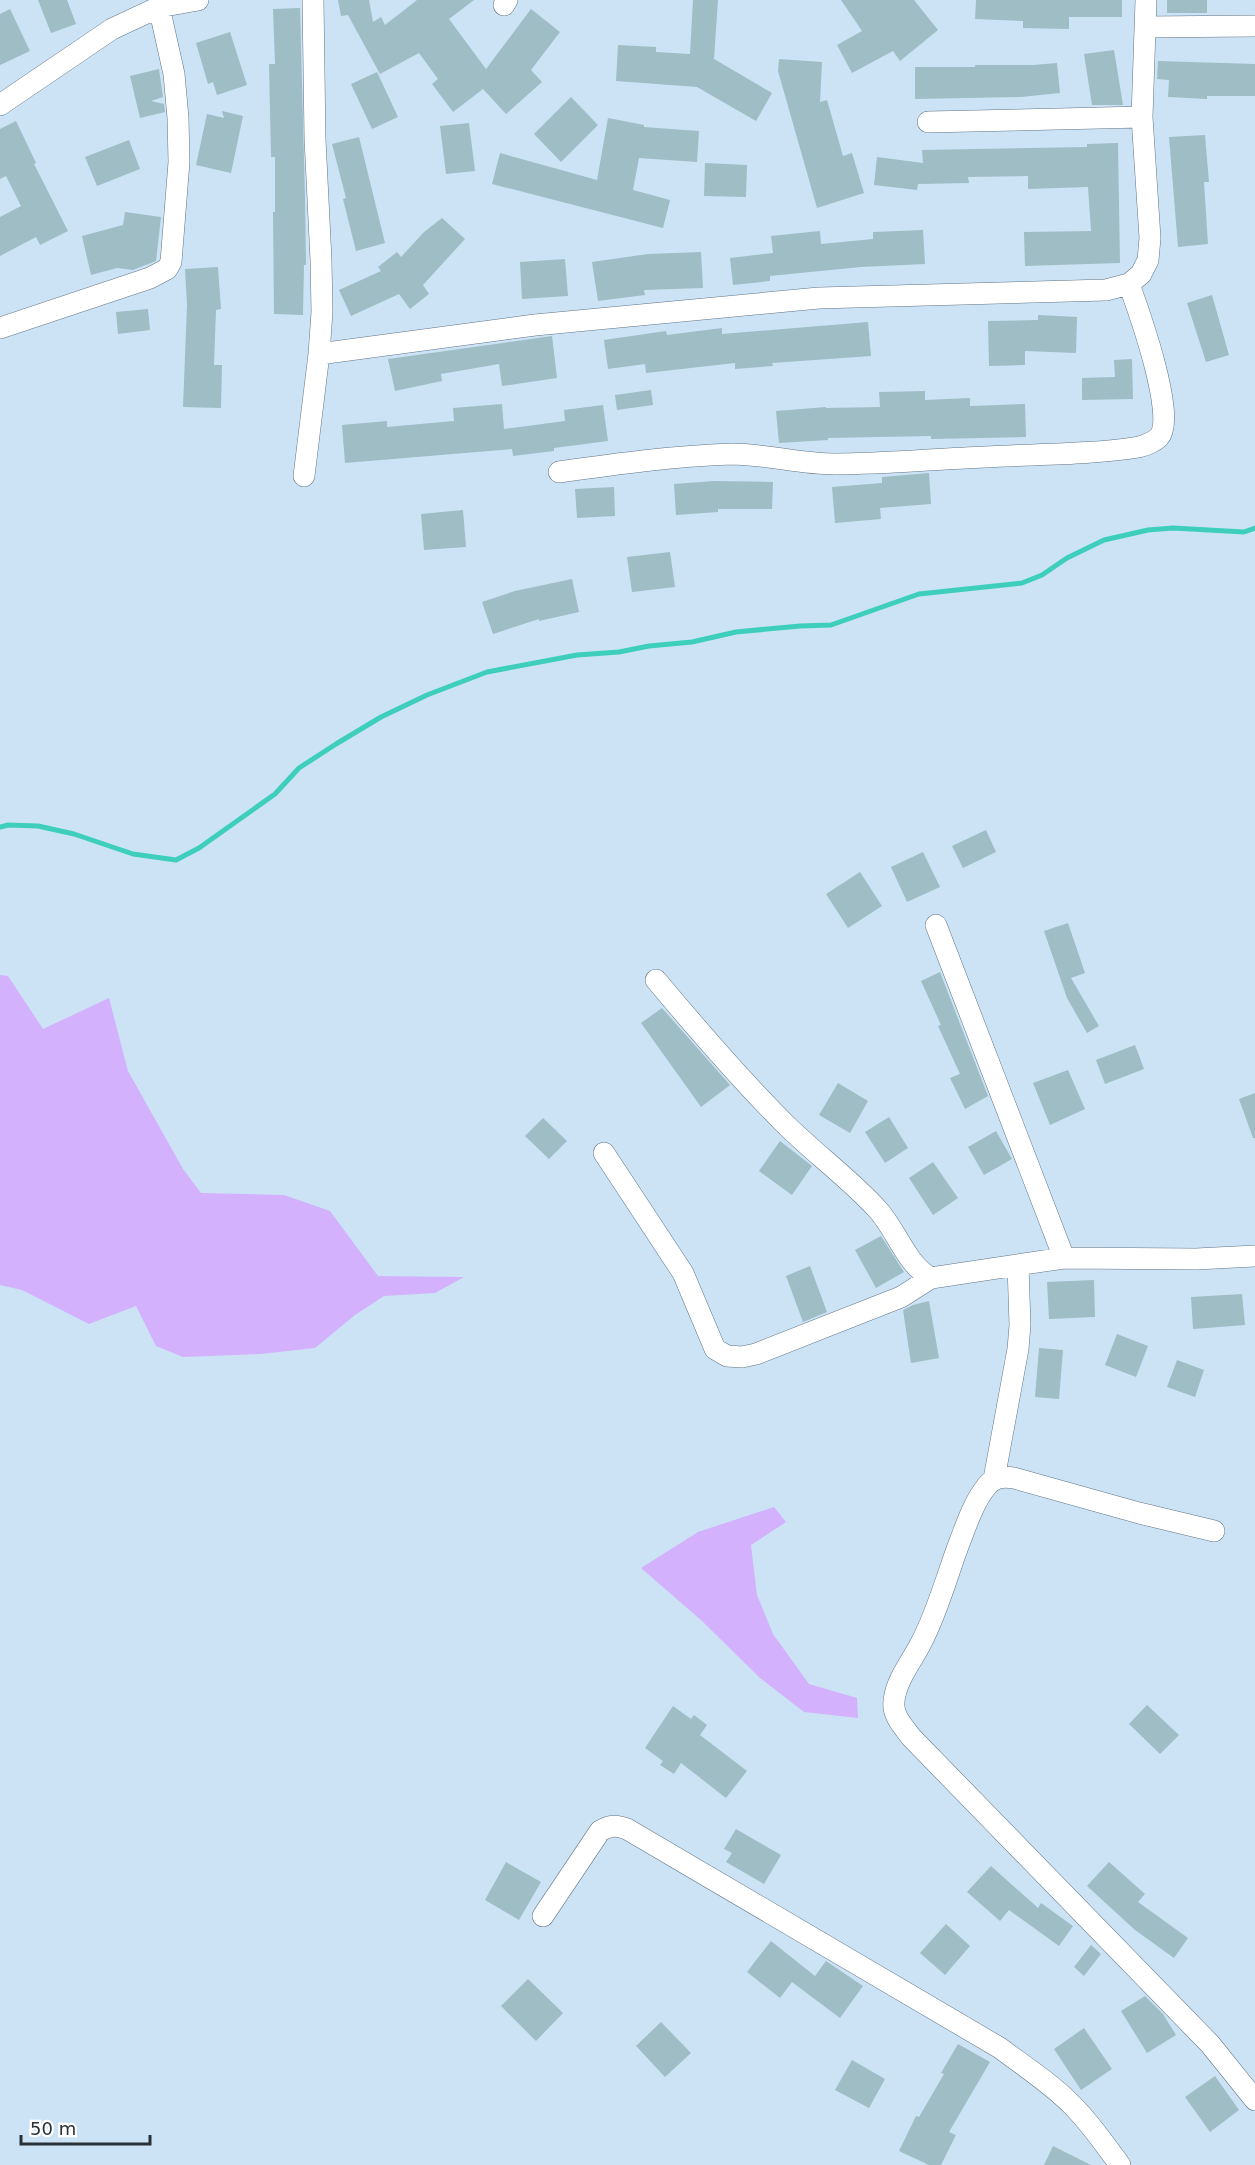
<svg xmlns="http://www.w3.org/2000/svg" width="1255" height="2165" font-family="'DejaVu Sans',sans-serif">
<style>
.green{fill:#d3b1fc}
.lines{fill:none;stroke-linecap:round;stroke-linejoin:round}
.stream{stroke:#3ecfbc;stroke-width:5}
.building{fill:#9ebdc4}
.street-casing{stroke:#607485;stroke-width:22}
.street{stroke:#fff;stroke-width:21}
</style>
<rect width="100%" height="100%" fill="#cce3f6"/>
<path class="green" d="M0 975 8 976 43 1029 109 998 128 1071 183 1169 201 1193 284 1195 330 1211 378 1276 464 1277 435 1293 384 1296 355 1315 315 1348 261 1354 183 1357 156 1346 136 1306 89 1324 22 1290 0 1285Z
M774 1507 786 1522 751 1545 757 1595 773 1634 809 1684 857 1698 858 1718 804 1712 760 1678 702 1621 641 1568 698 1532Z"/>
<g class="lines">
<path class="stream" d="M0 827 8 825 38 826 74 834 133 854 176 860 199 848 275 794 299 768 336 744 381 717 427 695 487 672 577 655 619 652 649 646 692 642 736 632 800 626 831 625 919 594 1022 583 1042 575 1067 558 1104 540 1148 530 1173 528 1244 532 1255 528"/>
</g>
<path class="building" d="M38 0H67L76 24 51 33Z
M338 0H369L373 22 381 17 385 25 417 0H474L449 19 486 69 531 9 560 32 531 70 542 82 506 114 483 89 453 112 432 84 438 79 419 53 380 74 348 15 341 16Z
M693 0H718L714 59 772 93 756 121 697 87 616 81 618 45 656 47V52L690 54Z
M841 0H914L938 30 900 61 893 51 852 73 837 45 862 31Z
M976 0H1122V17H1069V29L1023 28V21L975 19Z
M1167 0H1207V13H1167Z
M300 8 305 199 306 265H304L303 315 274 314 273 212H275V157H271L269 64H275L273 9Z
M10 9 30 51 0 65V14Z
M230 32 247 85 217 95 213 82 208 84 196 43Z
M1114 50 1123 105H1092L1084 54Z
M779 59 822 62 820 102 827 100 843 156 852 153 864 193 817 208 778 71Z
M1158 61 1255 64V96H1207V99L1168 97 1169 80 1157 79Z
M1057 63 1060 93 1021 97 915 99V67H975V65H1033Z
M159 69 163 97 151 101 164 104 165 112 140 118 130 76Z
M377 72 398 117 372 129 351 84Z
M571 97 598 125 561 162 534 134Z
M222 111 243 116 231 173 196 165 207 114 224 118Z
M608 118 644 125V127L699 131 697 162 639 158 633 190 670 200 663 228 492 184 500 153 597 180Z
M16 121 36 163 34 164 68 231 40 245 36 237 0 256V217L21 206 6 176 0 179V129Z
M469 123 475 171 446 174 440 126Z
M1205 135 1209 182H1204L1208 244 1178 247 1169 137Z
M359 137 385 243 356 251 343 199 346 198 332 144Z
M129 140 140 169 97 186 85 157Z
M1118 143 1120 263 1025 266 1024 232 1091 231 1088 187 1028 189V176L968 177 969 183 918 184 917 190 874 185 877 157 923 163 922 150 1087 147V144Z
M705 163 747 165 746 197 704 196Z
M125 212 161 217 156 261 133 270 117 268 91 275 82 236 123 225Z
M442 218 465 239 423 285 429 294 410 309 399 294 351 316 339 290 381 271 378 267 397 252 401 257 424 232Z
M923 230 925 264 861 267 770 276V281L733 285 730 258 773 253 771 236 820 231 821 244 873 239V232Z
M701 252 703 288 644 290 645 295 598 301 592 262 648 254Z
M565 259 568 296 522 299 520 262Z
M218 267 221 309 216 310 214 365H222L221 408 183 407 187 305 185 269Z
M1212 295 1229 355 1206 362 1187 303Z
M148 309 150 330 118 334 116 312Z
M1038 315 1077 317 1076 353 1025 351V365L989 366 988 321 1038 320Z
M868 322 871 356 772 363 773 366 735 369V363L646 373 645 364 608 369 604 340 666 331 667 335 722 328V334Z
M552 336 557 378 502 386 499 364 441 374 442 381 395 391 388 359Z
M1132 359 1133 399 1082 400V378L1115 377 1114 360Z
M651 390 653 405 617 410 615 395Z
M925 391V400L970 398V406L1025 404 1026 437 931 439V436L828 438V440L779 443 776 411 826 407V408L880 407 879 392Z
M502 404 504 429 565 421 564 410 603 405 608 441 554 448V451L513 456 512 449 345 463 342 425 387 421V427L454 421 453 408Z
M929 473 931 504 880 508 881 519 835 523 832 487 882 483V477Z
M715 481 773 482 772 509H718V512L676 515 674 484Z
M614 487 615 516 577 518 575 489Z
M463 510 466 547 424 550 421 514Z
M670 552 675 587 632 592 627 557Z
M572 579 579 612 539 621V619L493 634 482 602 515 591Z
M986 830 996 852 963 868 952 846Z
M923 852 940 887 907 902 891 867Z
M860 872 882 906 848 928 826 894Z
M1068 923 1085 973 1071 978 1099 1026 1087 1033 1067 998 1044 931Z
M940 972 988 1096 965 1109 950 1078 960 1074 938 1026 941 1025 921 981Z
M662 1008 730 1085 701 1107 641 1023Z
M1135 1045 1144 1069 1105 1084 1096 1060Z
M1068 1070 1085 1109 1050 1125 1033 1083Z
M838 1083 868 1101 850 1133 819 1115Z
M1255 1093V1138H1253L1239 1099Z
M889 1117 908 1148 885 1163 865 1132Z
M543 1118 567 1141 549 1159 525 1136Z
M996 1131 1012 1159 984 1175 968 1147Z
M780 1141 812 1166 792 1195 759 1171Z
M933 1162 958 1198 933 1215 909 1178Z
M881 1236 904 1272 876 1288 855 1250Z
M810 1266 827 1312 803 1322 786 1276Z
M1094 1280 1095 1317 1049 1319 1047 1282Z
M1242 1294 1245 1325 1193 1329 1191 1297Z
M929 1301 939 1358 911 1363 903 1310 913 1305Z
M1117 1334 1148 1346 1136 1377 1105 1365Z
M1039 1348 1063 1350 1059 1399 1035 1397Z
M1177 1360 1204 1370 1195 1397 1167 1387Z
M1147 1705 1179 1735 1160 1754 1129 1724Z
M673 1706 691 1719 694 1715 707 1725 700 1735 747 1771 726 1798 681 1763 674 1774 660 1765 663 1761 645 1748Z
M736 1829 781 1855 764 1884 726 1862 732 1853 724 1849Z
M506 1862 541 1882 519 1920 485 1900Z
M1109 1862 1145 1894 1138 1902 1188 1938 1174 1958 1135 1930 1087 1886Z
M991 1866 1038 1908 1041 1903 1073 1926 1059 1946 1009 1910 1000 1921 967 1892Z
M946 1924 970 1946 945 1975 920 1953Z
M771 1941 815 1976 826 1961 863 1986 840 2018 792 1982 780 1998 747 1972Z
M1091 1945 1101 1954 1084 1976 1074 1967Z
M528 1979 563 2013 536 2041 501 2006Z
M1145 1996 1163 2014 1176 2035 1147 2053 1121 2011Z
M661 2022 691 2053 665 2077 636 2046Z
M1084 2028 1112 2069 1081 2090 1054 2049Z
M958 2044 990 2062 949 2132 956 2135 941 2165H929L899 2151 916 2116 919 2117 944 2074 941 2073Z
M852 2060 885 2079 869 2108 835 2090Z
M1215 2076 1239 2110 1210 2132 1185 2097Z
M1053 2146 1091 2165H1044Z"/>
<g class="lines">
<defs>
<path id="street" d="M504 5 507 0
M1146 27 1255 26
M0 105 112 29 159 7 198 0
M928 122 1142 117
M0 328 150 278 167 269 171 262 179 162 178 118 174 74 159 7
M319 354 535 325 819 298 1106 290 1129 284 1141 274 1148 260 1150 238 1142 117 1146 0
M559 472C616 464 673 456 731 454 766 454 799 464 835 464 884 464 935 459 985 457 1035 454 1089 455 1139 447 1146 445 1154 442 1159 437 1177 417 1138 309 1129 284
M304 476 319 354 322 312 321 260 315 139 313 0
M936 925 1064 1258
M656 980C697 1029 739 1078 784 1123 814 1153 850 1179 878 1210 897 1231 906 1264 931 1278L1064 1258 1196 1259 1255 1256
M604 1153 683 1273 715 1349 727 1356 742 1357 756 1354 901 1297 931 1278
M994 1479 1018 1349 1020 1325 1018 1265
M1214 1531 1139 1513 1014 1478C1003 1476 993 1477 986 1487 974 1502 967 1523 960 1541 947 1575 938 1611 921 1643 912 1661 896 1680 894 1701 892 1715 903 1726 911 1737L1210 2044 1255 2100
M543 1916 600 1831C610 1825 617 1825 627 1829L1000 2048C1025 2067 1052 2084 1073 2106 1091 2124 1105 2145 1120 2165"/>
</defs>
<use href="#street" class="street-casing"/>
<use href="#street" class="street"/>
</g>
<path d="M21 2135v9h129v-9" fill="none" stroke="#273037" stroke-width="3"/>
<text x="30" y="2135" font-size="18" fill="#273037" stroke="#ffffff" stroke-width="4.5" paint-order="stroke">50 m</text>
</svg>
